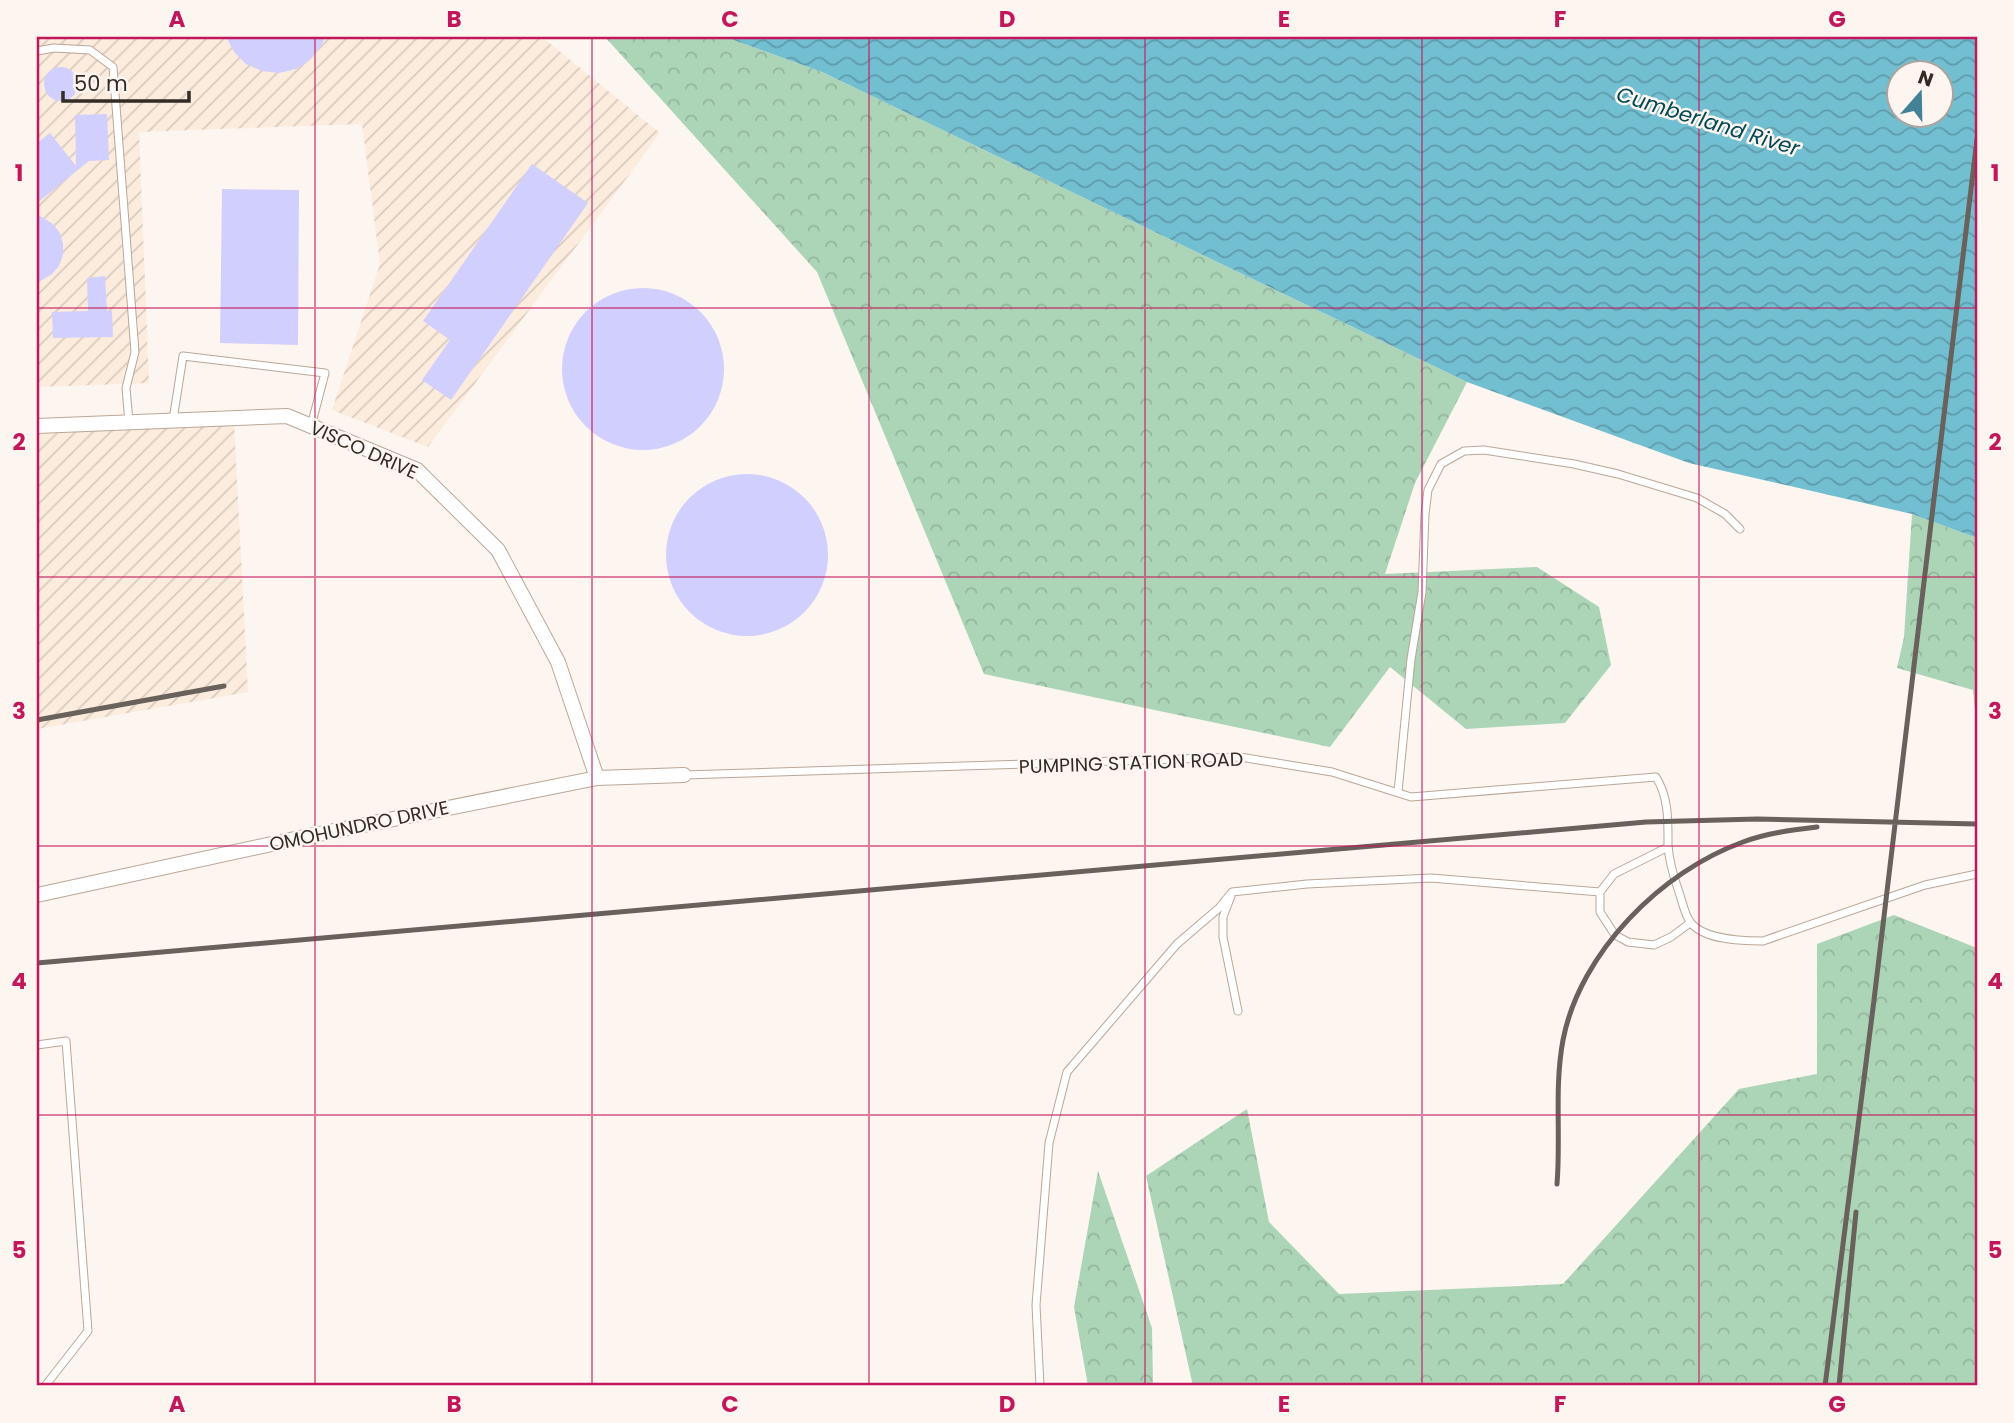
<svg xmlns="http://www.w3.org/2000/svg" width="2014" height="1423" font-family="Poppins,sans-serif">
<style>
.industrial{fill:url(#industrial-furrows)}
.forest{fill:url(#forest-crowns)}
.water{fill:url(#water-waves);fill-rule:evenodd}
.building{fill:#d1cffe}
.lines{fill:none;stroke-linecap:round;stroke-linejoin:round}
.lane-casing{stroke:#baa797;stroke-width:9}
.street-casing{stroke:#baa797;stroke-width:16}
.lane{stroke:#fff;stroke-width:7}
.street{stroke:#fff;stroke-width:14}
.rail{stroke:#69615b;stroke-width:5}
.grid{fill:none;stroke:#c2185b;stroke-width:2;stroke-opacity:0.55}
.labels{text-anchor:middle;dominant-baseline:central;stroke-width:5;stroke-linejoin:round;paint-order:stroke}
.street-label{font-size:19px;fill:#332b25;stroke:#fdf5ef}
.water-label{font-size:21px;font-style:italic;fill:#014957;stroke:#fdf5ef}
.neatline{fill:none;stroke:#c2185b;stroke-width:2.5}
.grid-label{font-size:23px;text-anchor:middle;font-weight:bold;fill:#c2185b}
</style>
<defs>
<pattern id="industrial-furrows" width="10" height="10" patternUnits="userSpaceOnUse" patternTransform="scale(1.75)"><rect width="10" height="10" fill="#fcecde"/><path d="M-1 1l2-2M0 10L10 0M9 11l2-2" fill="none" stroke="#d8cbbe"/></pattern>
<pattern id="forest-crowns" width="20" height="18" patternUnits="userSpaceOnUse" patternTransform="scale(1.75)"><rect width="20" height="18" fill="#acd4b7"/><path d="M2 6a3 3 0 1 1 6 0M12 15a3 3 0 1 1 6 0" fill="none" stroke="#94b69d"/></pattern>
<pattern id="water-waves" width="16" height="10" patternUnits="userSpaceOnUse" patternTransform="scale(1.75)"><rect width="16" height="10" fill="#73bfd2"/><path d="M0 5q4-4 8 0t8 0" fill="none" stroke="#5f9baa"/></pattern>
</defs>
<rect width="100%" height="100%" fill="#fdf5ef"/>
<path class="industrial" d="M37 37H542L660 133 428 447 332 410 380 264 362 124 139 132 149 383 37 387Z
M234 422 248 692 37 729V433Z"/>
<path class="forest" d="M605 37H725L822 72 1467 382 1415 483 1385 574 1537 567 1599 607 1611 665 1565 723 1466 729 1390 667 1330 747 984 674 817 272Z
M1912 514 1977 538V731L1973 690 1897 668 1904 637Z
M1894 915 1977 948V1386H1193L1146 1176 1247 1109 1269 1222 1339 1294 1563 1284 1739 1089 1817 1074V944Z
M1098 1171 1152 1328 1153 1386H1088L1074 1307Z"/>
<path class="water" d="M725 37H1977V538L1912 514 1689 463 1467 382 822 72ZM1898 74H1940V116H1898Z"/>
<path class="building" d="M226 37H325L321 46 310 60 296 69 279 73 262 71 246 64 234 52Z
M44 84a17 17 0 1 1 34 0a17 17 0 1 1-34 0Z
M107 114 109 160 89 161 37 203V143L50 133 76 166 75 115Z
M532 164 588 203 451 400 422 380 450 340 423 321Z
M222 189 299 190 298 345 220 343Z
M37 214 53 224 60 233 63 244V255L59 266 52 274 37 283Z
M105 276 107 311H112L113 337 53 338 52 312 88 311 87 278Z
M562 369a81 81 0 1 1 162 0a81 81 0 1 1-162 0Z
M666 555a81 81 0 1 1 162 0a81 81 0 1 1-162 0Z"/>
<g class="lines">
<defs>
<path id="lane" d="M37 51 54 48 90 50 113 67 135 352 126 388 129 422
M173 420 183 356 325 373 311 426
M684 775 1240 757 1332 772 1411 797 1656 777C1669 798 1668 821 1668 845 1669 861 1674 878 1679 892 1682 901 1685 916 1691 923 1705 940 1742 941 1763 941L1925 885 1977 874
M1398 792 1411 659 1422 592 1425 514 1428 490 1441 464 1464 451 1484 450 1574 464 1618 474 1697 498 1725 514 1740 529
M1668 847 1614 874 1600 892V912L1615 935 1628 942 1654 945 1671 937 1690 923
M1231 896 1223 917V937L1238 1011
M37 1045 66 1041 88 1331 45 1386
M1040 1386 1036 1305 1049 1143 1067 1072 1177 944 1219 908 1232 892 1307 884 1431 878 1600 892"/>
<path id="street" d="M37 426 287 416 417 470 498 550 558 662 597 778
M37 895 304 837 597 778 684 775"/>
</defs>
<use href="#lane" class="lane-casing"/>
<use href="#street" class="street-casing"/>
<use href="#lane" class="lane"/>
<use href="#street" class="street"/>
<path class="rail" d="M37 720 224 686
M37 963 1646 822 1757 819 1977 824
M1557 1184C1561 1136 1554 1088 1563 1040 1580 952 1662 871 1743 842 1767 833 1792 830 1817 827
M1825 1386 1874 1000 1977 139
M1839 1386 1856 1212"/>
</g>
<path class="grid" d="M315 37V1386M592 37V1386M869 37V1386M1145 37V1386M1422 37V1386M1699 37V1386M37 308H1977M37 577H1977M37 846H1977M37 1115H1977"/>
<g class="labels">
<g class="street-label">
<text transform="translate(364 450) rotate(24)">VISCO DRIVE</text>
<text transform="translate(1131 763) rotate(-2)">PUMPING STATION ROAD</text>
<text transform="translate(359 826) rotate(-12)">OMOHUNDRO DRIVE</text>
</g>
<g class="water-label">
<text transform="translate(1708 121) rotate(17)">Cumberland River</text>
</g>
</g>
<rect width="2014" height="1423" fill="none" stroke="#fdf5ef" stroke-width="77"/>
<g transform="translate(1920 94) rotate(20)"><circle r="33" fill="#fdf5ef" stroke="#aca49e" stroke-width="2"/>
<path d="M0-5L12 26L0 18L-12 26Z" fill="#428196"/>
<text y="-10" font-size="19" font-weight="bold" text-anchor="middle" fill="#332b25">N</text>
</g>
<path d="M63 91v10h126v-10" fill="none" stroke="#332b25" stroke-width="3.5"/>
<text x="74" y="91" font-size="21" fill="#332b25" stroke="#fdf5ef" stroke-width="5" paint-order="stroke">50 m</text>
<rect x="38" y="38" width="1938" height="1346" class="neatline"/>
<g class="grid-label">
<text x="177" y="27">A</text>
<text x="454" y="27">B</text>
<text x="730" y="27">C</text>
<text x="1007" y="27">D</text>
<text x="1284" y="27">E</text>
<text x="1560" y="27">F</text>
<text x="1837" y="27">G</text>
<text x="19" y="181">1</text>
<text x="1995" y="181">1</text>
<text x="19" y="450">2</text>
<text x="1995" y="450">2</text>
<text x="19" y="719">3</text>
<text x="1995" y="719">3</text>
<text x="19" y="989">4</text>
<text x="1995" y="989">4</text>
<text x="19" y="1258">5</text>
<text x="1995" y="1258">5</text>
<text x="177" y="1412">A</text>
<text x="454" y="1412">B</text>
<text x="730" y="1412">C</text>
<text x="1007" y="1412">D</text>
<text x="1284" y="1412">E</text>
<text x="1560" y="1412">F</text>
<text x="1837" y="1412">G</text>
</g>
</svg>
